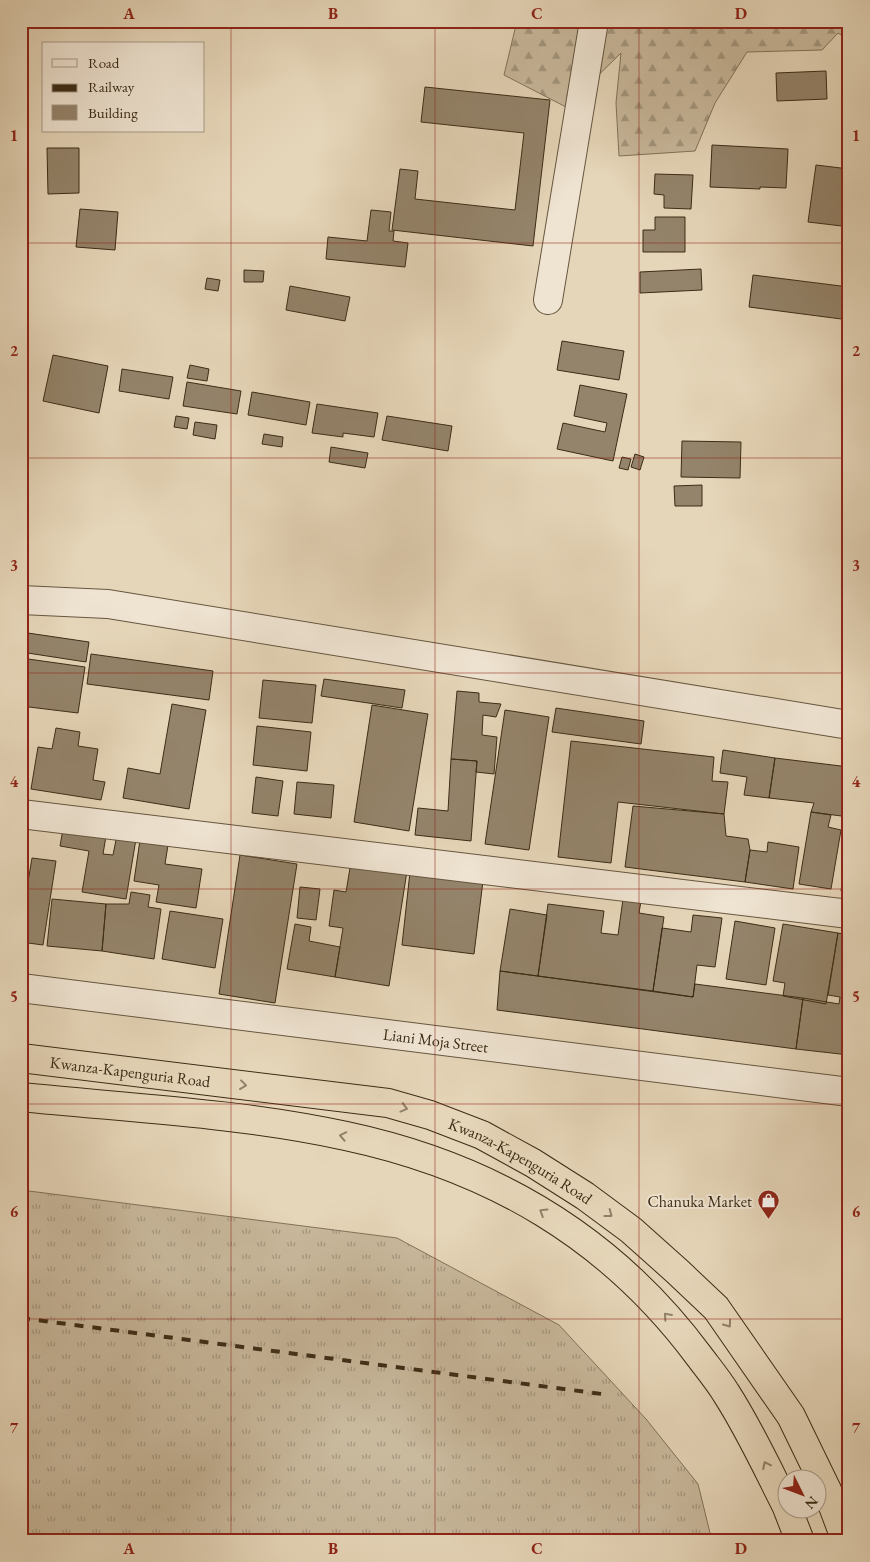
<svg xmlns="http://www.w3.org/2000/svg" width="870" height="1562" font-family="'EB Garamond',serif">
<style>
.grass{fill:url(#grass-tufts);stroke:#82725a}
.forest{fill:url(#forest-firs);stroke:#82725a}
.building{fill:#94846b;stroke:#3c2c16}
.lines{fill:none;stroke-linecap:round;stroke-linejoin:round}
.minor-casing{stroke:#66563f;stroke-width:30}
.trunk-casing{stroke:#3c2c16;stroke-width:30}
.minor{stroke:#efe4d2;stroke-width:28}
.trunk{stroke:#e6d6b9;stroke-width:28}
.rail{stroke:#3c2c16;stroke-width:4;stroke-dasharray:9 9;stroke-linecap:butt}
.oneway{stroke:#918168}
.grid{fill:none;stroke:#8f2418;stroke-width:1;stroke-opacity:0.55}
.labels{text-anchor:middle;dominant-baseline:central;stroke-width:4;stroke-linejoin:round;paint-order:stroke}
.street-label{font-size:16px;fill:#3c2c16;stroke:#efe4d2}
.poi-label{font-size:16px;fill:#3c2c16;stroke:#efe4d2;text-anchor:end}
.neatline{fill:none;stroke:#8f2418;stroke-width:2}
.grid-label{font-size:16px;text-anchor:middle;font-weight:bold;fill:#8f2418}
</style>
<defs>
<pattern id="grass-tufts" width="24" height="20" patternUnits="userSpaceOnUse" patternTransform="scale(1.25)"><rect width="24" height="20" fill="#c9b99d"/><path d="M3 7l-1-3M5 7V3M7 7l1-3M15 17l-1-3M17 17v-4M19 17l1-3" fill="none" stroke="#a4977f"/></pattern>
<pattern id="forest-firs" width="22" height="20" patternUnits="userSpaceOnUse" patternTransform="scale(1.25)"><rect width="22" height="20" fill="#c9b99d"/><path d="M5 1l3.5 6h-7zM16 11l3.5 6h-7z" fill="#a4977f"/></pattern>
</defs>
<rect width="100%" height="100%" fill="#e6d6b9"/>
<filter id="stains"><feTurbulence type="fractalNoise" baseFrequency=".004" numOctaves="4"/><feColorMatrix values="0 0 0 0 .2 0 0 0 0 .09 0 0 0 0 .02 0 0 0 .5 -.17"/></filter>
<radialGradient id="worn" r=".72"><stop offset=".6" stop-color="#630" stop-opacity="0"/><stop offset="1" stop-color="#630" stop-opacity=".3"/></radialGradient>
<path class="grass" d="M21 1190 397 1238 559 1325 646 1419 698 1484 712 1541H21Z"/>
<path class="forest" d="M517 21H849V39L838 33 822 50 747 52 715 103 695 151 619 156 616 103 621 53 566 107 504 75Z"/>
<path class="building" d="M826 71 827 99 777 101 776 73Z
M425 87 550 100 533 246 392 230 400 169 418 171 415 199 515 210 524 133 421 122Z
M712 145 788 149 786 188 760 187V189L710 187Z
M47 148H79V193L48 194Z
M816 165 849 169 842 226 808 222Z
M655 174 693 175 691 209 664 208V195L654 194Z
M80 209 118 212 115 250 76 247Z
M371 210 391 212 389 231H394L393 241 408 243 405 267 326 259 328 237 367 241Z
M655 217H685V252H643V230H655Z
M701 269 702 290 640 293V272Z
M244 270 264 271 263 282H244Z
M753 275 849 287V320L749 307Z
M207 278 220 280 218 291 205 289Z
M290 286 350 297 345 321 286 310Z
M562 341 624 351 619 380 557 370Z
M53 355 108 366 99 413 43 401Z
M190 365 209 369 207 381 187 378Z
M122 369 173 377 169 399 119 391Z
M187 382 241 391 237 414 183 406Z
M580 385 627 394 613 461 557 449 563 423 605 432 607 423 574 416Z
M252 392 310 402 306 425 248 415Z
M317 404 378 413 374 437 343 433V437L312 433Z
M176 416 189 418 187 429 174 427Z
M387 416 452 426 448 451 382 440Z
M195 422 217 425 215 439 193 435Z
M264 434 283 437 282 447 262 444Z
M682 441 741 442 740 478 681 477Z
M331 447 368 453 365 468 329 462Z
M635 454 644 457 640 470 631 467Z
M622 457 631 459 628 470 619 468Z
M702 485V506H675L674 486Z
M21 632 89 642 86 662 21 652Z
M91 654 213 671 209 700 87 684Z
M21 658 85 667 78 713 21 706Z
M324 679 405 690 402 708 321 696Z
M263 680 316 685 312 723 259 718Z
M457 691 479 693V702L501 704 496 717 483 715 482 735 497 737 494 774 476 772 477 761 451 759Z
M172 704 206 710 189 809 123 798 128 768 160 774Z
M372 705 428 714 409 831 354 822Z
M556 708 644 721 641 744 552 732Z
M505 710 549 717 529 850 485 844Z
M257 726 311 732 307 771 253 765Z
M56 728 80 732 78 746 98 749 93 780 105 782 101 800 31 789 38 747 52 749Z
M571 741 714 757 712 781 728 782 724 814 618 802 611 863 558 857Z
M723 750 775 758 769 798 744 795 747 777 720 773Z
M775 758 849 767V817L811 812 814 803 769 798Z
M451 759 477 761 471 841 415 835 418 808 448 811Z
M256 777 283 781 278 816 252 813Z
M297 782 334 785 331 818 294 814Z
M633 806 724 814 726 836 748 839 750 850 745 882 625 867Z
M811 812 831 815 828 827 841 830 831 889 799 884Z
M63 829 106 836 103 854 113 855 117 835 136 839 126 899 82 892 89 851 60 846Z
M849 829V892L841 891Z
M140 840 168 845 165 864 202 869 196 908 156 902 159 885 134 881Z
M768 842 799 847 793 889 745 882 750 850 767 852Z
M240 855 297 864 275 1003 219 994Z
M32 858 56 861 43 945 21 942V893L26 894Z
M351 862 407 871 389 986 335 977 343 928 329 926 334 890 346 892Z
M410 872 483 881 474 954 402 945Z
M300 887 320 889 316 920 297 918Z
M131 892 150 895 148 907 161 909 154 959 102 951 106 904H129Z
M52 899 106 904 102 951 47 946Z
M623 899 641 901 639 913 664 917 653 991 538 976 548 904 604 911 601 933 618 935Z
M510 909 547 915 538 976 500 971Z
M170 911 223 919 215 968 162 959Z
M693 915 722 918 715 967 697 965 693 997 653 991 662 928 691 932Z
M735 921 775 928 766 985 726 979Z
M295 924 311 927 309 941 340 947 335 977 287 969Z
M783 924 838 933 826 1004 783 996 785 983 773 981Z
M838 933 849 935V1055L796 1049 803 998 839 1004 840 997 828 995Z
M500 971 693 997 695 984 803 998 796 1049 497 1010Z"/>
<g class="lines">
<defs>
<g id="minor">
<path d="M548 300 594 21"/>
<path d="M21 600 108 604 849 725"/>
<path d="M21 814 849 914"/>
<path id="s1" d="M21 988 849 1092"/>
</g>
<g id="trunk">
<path id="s2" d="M21 1058 388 1103 430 1115 482 1135 533 1163 585 1196 631 1230 678 1272 716 1308 791 1416 827 1490 846 1541"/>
<path d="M21 1097C129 1108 240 1113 346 1136 491 1167 610 1236 699 1356 708 1368 718 1380 726 1393 750 1430 768 1470 788 1509"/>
<path d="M788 1510 800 1541"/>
</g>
</defs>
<use href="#minor" class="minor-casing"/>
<use href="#trunk" class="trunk-casing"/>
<use href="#minor" class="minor"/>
<use href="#trunk" class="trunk"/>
<path class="rail" d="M21 1318 602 1394"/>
</g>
<defs><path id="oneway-chevron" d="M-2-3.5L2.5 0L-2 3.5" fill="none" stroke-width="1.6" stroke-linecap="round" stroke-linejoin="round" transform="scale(1.25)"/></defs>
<g class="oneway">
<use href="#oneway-chevron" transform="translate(243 1085) rotate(7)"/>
<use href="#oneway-chevron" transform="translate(404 1108) rotate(15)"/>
<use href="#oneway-chevron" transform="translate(343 1136) rotate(-169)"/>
<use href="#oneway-chevron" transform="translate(543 1212) rotate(-148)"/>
<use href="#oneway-chevron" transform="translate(609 1214) rotate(37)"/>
<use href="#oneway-chevron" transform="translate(667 1316) rotate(-132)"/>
<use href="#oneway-chevron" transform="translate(728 1324) rotate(54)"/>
<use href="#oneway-chevron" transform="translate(766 1465) rotate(-116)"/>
</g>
<path class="grid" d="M231 21V1541M435 21V1541M639 21V1541M21 243H849M21 458H849M21 673H849M21 889H849M21 1104H849M21 1319H849"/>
<defs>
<symbol id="shop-pin" viewBox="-11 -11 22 30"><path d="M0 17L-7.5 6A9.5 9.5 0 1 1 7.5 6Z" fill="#8f2418" stroke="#efe4d2"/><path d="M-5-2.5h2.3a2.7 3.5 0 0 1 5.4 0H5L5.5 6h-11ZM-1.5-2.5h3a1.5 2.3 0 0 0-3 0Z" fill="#fff"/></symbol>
</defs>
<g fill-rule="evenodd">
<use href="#shop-pin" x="756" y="1188" width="25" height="34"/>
</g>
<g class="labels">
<g class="street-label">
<text stroke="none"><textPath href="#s1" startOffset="418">Liani Moja Street</textPath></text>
<text stroke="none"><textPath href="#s2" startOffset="110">Kwanza-Kapenguria Road</textPath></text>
<text stroke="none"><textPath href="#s2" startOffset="515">Kwanza-Kapenguria Road</textPath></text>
</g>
<g class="poi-label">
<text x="752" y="1201">Chanuka Market</text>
</g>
</g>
<rect width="870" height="1562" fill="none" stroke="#e6d6b9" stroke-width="55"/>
<rect x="42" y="42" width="162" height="90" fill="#efe4d2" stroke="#a79a87"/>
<rect x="52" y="59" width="25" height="8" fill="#efe4d2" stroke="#a79a87"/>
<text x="88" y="68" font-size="15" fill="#3c2c16">Road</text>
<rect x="52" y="84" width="25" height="8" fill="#3c2c16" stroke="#a79a87"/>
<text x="88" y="92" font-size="15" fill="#3c2c16">Railway</text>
<rect x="52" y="105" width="25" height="15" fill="#94846b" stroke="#a79a87"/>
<text x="88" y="118" font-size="15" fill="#3c2c16">Building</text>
<g transform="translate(802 1494) rotate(132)"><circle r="24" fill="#efe4d2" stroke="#a79a87"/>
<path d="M0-4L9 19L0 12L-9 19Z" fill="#8f2418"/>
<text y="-8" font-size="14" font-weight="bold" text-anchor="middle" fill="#3c2c16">N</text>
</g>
<rect x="28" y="28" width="814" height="1506" class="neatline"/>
<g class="grid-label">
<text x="129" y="19">A</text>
<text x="333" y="19">B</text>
<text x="537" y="19">C</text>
<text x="741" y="19">D</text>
<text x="14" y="141">1</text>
<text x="856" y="141">1</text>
<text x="14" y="356">2</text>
<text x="856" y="356">2</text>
<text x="14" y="571">3</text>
<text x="856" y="571">3</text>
<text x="14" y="787">4</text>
<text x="856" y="787">4</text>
<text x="14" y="1002">5</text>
<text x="856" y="1002">5</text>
<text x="14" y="1217">6</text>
<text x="856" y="1217">6</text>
<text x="14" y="1433">7</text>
<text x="856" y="1433">7</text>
<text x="129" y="1554">A</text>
<text x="333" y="1554">B</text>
<text x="537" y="1554">C</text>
<text x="741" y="1554">D</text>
</g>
<rect width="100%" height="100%" filter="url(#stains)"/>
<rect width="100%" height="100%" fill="url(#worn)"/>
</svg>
